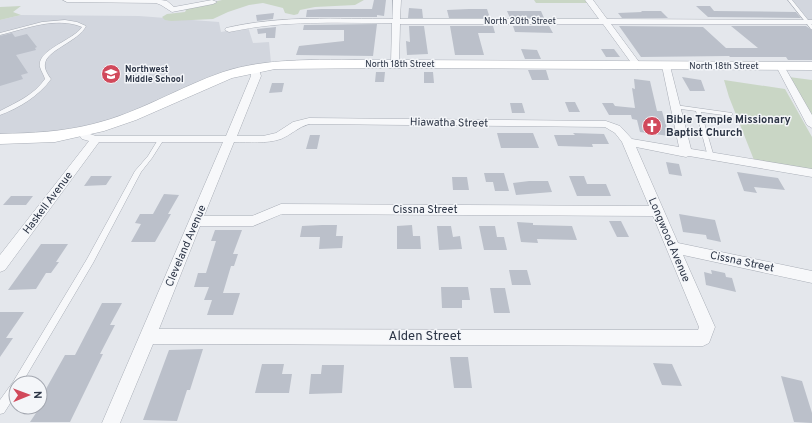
<svg xmlns="http://www.w3.org/2000/svg" width="812" height="423" font-family="Overpass,sans-serif">
<style>
.built{fill:#d2d6de}
.green{fill:#c9d6c5}
.building{fill:#bbc0ca}
.lines{fill:none;stroke-linecap:round;stroke-linejoin:round}
.lane-casing{stroke:#a9aeb7;stroke-width:1}
.street-casing{stroke:#a9aeb7;stroke-width:1}
.secondary-casing{stroke:#a9aeb7;stroke-width:1}
.lane{fill:#f7f8fa;fill-rule:evenodd}
.street{fill:#f7f8fa;fill-rule:evenodd}
.secondary{fill:#fff;fill-rule:evenodd}
.labels{text-anchor:middle;dominant-baseline:central;stroke-width:3;stroke-linejoin:round;paint-order:stroke}
.far-street-label{font-size:9px;fill:#2b3445;stroke:#f4f6f9}
.far-poi-label{font-size:9px;font-weight:bold;fill:#2b3445;stroke:#f4f6f9;text-anchor:start}
.poi-label{font-size:11px;font-weight:bold;fill:#2b3445;stroke:#f4f6f9;text-anchor:start}
.street-label{font-size:11px;fill:#2b3445;stroke:#f4f6f9}
.near-street-label{font-size:13px;fill:#2b3445;stroke:#f4f6f9}
</style>
<rect width="100%" height="100%" fill="#e4e7ec"/>
<path class="built" d="M792 0H812V21H808Z
M21 15 139 16 219 22 221 32 248 27 253 43 269 42 271 63 104 122 55 132 0 134V20Z"/>
<path class="green" d="M222 0H364L355 5 315 7 300 10 298 14 294 15 285 13 283 8 263 3 249 5 228 12 213 19 171 21 165 20 162 17 167 14 185 12 187 8Z
M534 0H585L587 3H536Z
M21 6 13 12 21 15 0 20V7Z
M789 77 812 80V118Z
M724 80 785 89 812 137V170L754 160 729 97Z"/>
<path class="building" d="M374 0H386L384 16 377 15V17H306L307 10 321 9H372Z
M696 6H710L714 11 796 12 801 18 708 17Z
M409 8 422 9 423 18H408Z
M469 9H487L490 18H449L447 10Z
M507 11H541L544 18H510Z
M641 11H661L668 18H622L618 13 642 12Z
M274 13 273 19 257 21 256 15Z
M377 24 373 56 296 55 299 46 344 41V30H303L304 25Z
M409 26H424L428 54 407 55 406 41 410 42Z
M450 26H493L495 33H478L484 55H455Z
M513 26H549L553 33 515 32Z
M619 26 703 27 726 48H758L731 26H806L812 30V60H788L786 57H730L729 56 641 57Z
M276 27 275 38H266V33L258 34 257 29Z
M12 33 15 37 27 34 37 47 35 48 36 50 16 55 28 73 21 75 23 79 0 86V36Z
M521 49 537 50 541 59H525Z
M601 49H614L620 57H606Z
M528 70H546L549 80H532Z
M376 72H385L384 82H375Z
M424 72H433L434 83H424Z
M682 77 701 80 705 91H690Z
M634 79 650 81 657 111H662L669 136 640 132 637 120 632 119 631 115H609L602 103H613L615 106 635 108 632 88 635 89Z
M272 83H284L282 92 269 93Z
M565 102H575L580 112H569Z
M510 103H522L525 113H512Z
M497 133H533L539 148H501Z
M573 133 604 134 609 144H592L593 147 558 146 554 135H575Z
M310 135H320L317 149H306Z
M666 162 679 164 682 176 669 174Z
M737 172 778 178 785 190 754 187 757 193 744 191Z
M484 173H504L509 191H495L493 182H486Z
M91 176H112L106 185 84 186Z
M569 176H584L587 184H606L611 196H577Z
M452 177H467L469 190H453Z
M529 181H548L552 192 516 195 513 183Z
M164 194 179 195 168 214H171L155 242H131L141 224 135 223 140 214H153Z
M11 196H33L26 205H3Z
M679 214 715 220 721 242 707 239 706 235 683 232Z
M609 221H621L629 237H617Z
M517 222 533 223V225L572 226 577 240 537 239 538 243 521 242Z
M322 225H337L336 236H343L342 248 319 249 320 237H300L302 226Z
M412 225 413 236H420L421 249H397V226Z
M437 226H451L453 237 460 236 462 249 439 250Z
M479 226H495L497 237H504L507 250H484Z
M215 230H242L233 254H238L234 266H231L223 293H240L233 315H207L212 300H204L209 287H194L198 273H206L216 241H211Z
M41 244H68L56 262H59L51 273H46L36 289 8 290Z
M509 270H527L531 285H512Z
M711 270 725 273 726 277 732 278 736 292 706 285 704 272 712 274Z
M441 287H468L470 300H462V308H442Z
M490 288H505L510 313H494Z
M102 303H122L110 325H115L100 354H103L70 422H30L40 407 45 396H42L65 355H75Z
M0 312H24L6 338H13L0 357Z
M203 349 190 390H187L177 421 143 420 169 350Z
M450 357H468L472 388H454Z
M653 363 672 364 682 386 662 385Z
M262 364H284L282 374H292L289 393H255Z
M322 365H344L342 393 309 394 311 374H321Z
M781 376 802 381 812 413V423L794 422Z"/>
<g class="lines">
<defs>
<path id="lane" d="M788 0H792L812 25V29H811Z
M65 20 77 22 86 26C78 42 46 50 45 64 44 69 48 75 51 79 39 96 19 108 0 115V111C17 102 34 95 45 79 44 75 41 71 40 67 36 50 74 40 82 27 56 16 25 29 0 35V33L42 22Z
M675 105 732 113 733 114 730 116 701 112 714 157 713 158H709L708 157 696 111 673 108V106Z
M161 137 164 139 152 158 141 172 93 263 22 383H16V394L4 413 0 414V400L13 382 87 259 135 171 148 156 159 138Z"/>
<path id="street" d="M63 0H161L167 1 174 7 212 0 217 2 213 4 172 12 161 5 156 3 67 2Z
M393 0H401L400 19H599L585 0H593L607 19 812 20V24H611L642 66 638 69 635 68 603 24H400L399 64 395 67 391 64 392 23C338 23 283 20 229 32L225 30 226 28C281 15 337 19 393 19Z
M666 63 670 66 691 149 812 169V177L689 156 686 157 636 147 678 243 812 271V283L683 255 715 327 709 343 703 346 153 344 120 423H102L223 142H99L5 270 0 272V255L89 141 82 139 77 132 78 130H86L90 134 96 136H226L251 76V68L252 66H258L261 76 237 136H263L276 133 293 122 309 118 606 121 620 126 632 139 679 147 662 66ZM309 124 605 127 615 133 622 142 649 206 281 204 252 216H204L234 142C249 142 266 144 281 139 291 135 298 127 309 124ZM282 214 653 216 699 327 698 330 159 329 200 226H253Z
M780 63 784 66 812 115V128L807 125 776 66Z"/>
<path id="secondary" d="M395 60 812 62V70L395 68 275 69 232 78 136 120 104 131 55 142 0 144V134C33 133 61 132 93 124 139 113 179 87 223 72 273 55 342 61 395 60Z"/>
</defs>
<use href="#lane" class="lane-casing"/>
<use href="#street" class="street-casing"/>
<use href="#secondary" class="secondary-casing"/>
<use href="#lane" class="lane"/>
<use href="#street" class="street"/>
<use href="#secondary" class="secondary"/>
</g>
<defs>
<symbol id="school-disc" viewBox="-11 -11 22 22"><circle r="9.5" fill="#d1495b" stroke="#f4f6f9"/><path d="M0-5L7-2L0 1L-7-2ZM-4 1L0 2.5L4 1V4Q0 6-4 4Z" fill="#fff"/></symbol>
<symbol id="church-disc" viewBox="-11 -11 22 22"><circle r="9.5" fill="#d1495b" stroke="#f4f6f9"/><path d="M-1.2-6h2.4v3.5h3.3v2.4h-3.3V6h-2.4V-.1h-3.3v-2.4h3.3Z" fill="#fff"/></symbol>
</defs>
<g fill-rule="evenodd">
<use href="#school-disc" x="100" y="63" width="22" height="22"/>
<use href="#church-disc" x="641" y="115" width="22" height="22"/>
</g>
<g class="labels">
<g class="far-street-label">
<text x="520" y="21">North 20th Street</text>
<text x="400" y="64">North 18th Street</text>
<text x="724" y="66">North 18th Street</text>
</g>
<g class="far-poi-label">
<text x="125" y="69">Northwest<tspan x="125" dy="10">Middle School</tspan></text>
</g>
<g class="poi-label">
<text x="666" y="120">Bible Temple Missionary<tspan x="666" dy="13">Baptist Church</tspan></text>
</g>
<g class="street-label">
<text transform="translate(449 123) rotate(1)">Hiawatha Street</text>
<text transform="translate(48 203) rotate(-53)">Haskell Avenue</text>
<text x="425" y="210">Cissna Street</text>
<text transform="translate(669 240) rotate(67)">Longwood Avenue</text>
<text transform="translate(186 246) rotate(-67)">Cleveland Avenue</text>
<text transform="translate(742 262) rotate(12)">Cissna Street</text>
</g>
<g class="near-street-label">
<text x="425" y="337">Alden Street</text>
</g>
</g>
<g transform="translate(28 395) rotate(89)"><circle r="19" fill="#f4f6f9" stroke="#a4a8b1"/>
<path d="M0-3L7 15L0 10L-7 15Z" fill="#d1495b"/>
<text y="-6" font-size="11" font-weight="bold" text-anchor="middle" fill="#2b3445">N</text>
</g>
</svg>
